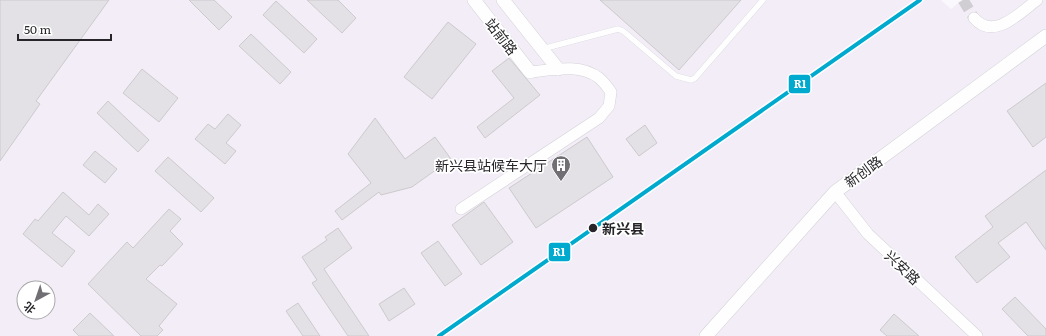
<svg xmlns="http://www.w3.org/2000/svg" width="1046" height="336" font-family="Literata,'Noto Sans SC',serif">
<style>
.built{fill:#f3edf8;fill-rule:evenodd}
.building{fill:#e3e1e5;stroke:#cccacd}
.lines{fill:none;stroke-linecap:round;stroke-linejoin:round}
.minor-tunnel{stroke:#d0ced2;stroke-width:11;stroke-dasharray:11 5.5;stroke-linecap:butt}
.service-casing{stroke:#d4d2d5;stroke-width:6}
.minor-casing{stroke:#d4d2d5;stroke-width:12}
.tertiary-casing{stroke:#d4d2d5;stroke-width:14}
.service{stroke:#fefeff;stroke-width:5.5}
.minor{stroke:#fefeff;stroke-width:11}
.tertiary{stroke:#fefeff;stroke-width:13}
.rail-1-casing{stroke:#fff;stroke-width:7}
.rail-1{stroke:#00a9ce;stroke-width:4}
.stop-dot{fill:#272529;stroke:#fff;stroke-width:1.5}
.labels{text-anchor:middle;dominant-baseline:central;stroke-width:3.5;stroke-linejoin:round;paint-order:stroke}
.street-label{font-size:14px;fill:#272529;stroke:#fff}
.poi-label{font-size:14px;fill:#272529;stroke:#fff;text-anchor:end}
.stop-label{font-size:14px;font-weight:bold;fill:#272529;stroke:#fff;text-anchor:start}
.line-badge{stroke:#fff;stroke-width:1.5}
.badge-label{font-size:11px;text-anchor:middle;font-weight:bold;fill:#fff}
</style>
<rect width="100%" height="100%" fill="#faf8fc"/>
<path class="built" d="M0 0H941L951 9 962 0H1046V336H0ZM24 288H48V312H24Z"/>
<path class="building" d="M0 0H109L36 101 40 104 0 161Z
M189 0H214L232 17 219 30Z
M307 0H338L356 18 342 33Z
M600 0H741L679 70Z
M276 1 317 39 304 53 263 15Z
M448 22 476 44 432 99 404 77Z
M251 34 291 72 280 84 239 46Z
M509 58 540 95 485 138 477 127 514 98 492 71Z
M142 69 178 98 159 122 123 93Z
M1046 83V137L1033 147 1007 111Z
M108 101 149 140 138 152 97 113Z
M228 114 241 125 226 143 236 151 225 164 195 139 208 124 215 129Z
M375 118 405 159 435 137 451 159 412 187 381 195 379 192 342 220 335 211 371 183 348 154Z
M645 125 657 143 639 156 626 139Z
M587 137 613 177 536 228 509 188Z
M95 151 117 169 105 183 83 165Z
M168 157 214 198 201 212 155 171Z
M1046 170V250L1026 222 998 243 1010 257 977 283 955 257 993 227 985 216Z
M63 192 89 215 98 204 109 214 89 236 66 216 52 233 75 251 62 267 23 234 35 219 38 221Z
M484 202 513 242 481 265 452 225Z
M169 209 181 219 170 231 183 244 162 266 160 265 146 279 177 304 159 326 163 330 157 336H141L88 284 127 242 133 248Z
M338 228 352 248 324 269 369 336H348L312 283 317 280 302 257 327 240 325 237Z
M438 241 462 274 445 286 421 253Z
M404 288 415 304 389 321 379 304Z
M1015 297 1046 329V336H1028L1002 309Z
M298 303 320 336H303L286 311Z
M90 313 114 336H79L73 330Z
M894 314 919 336H887L880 330Z"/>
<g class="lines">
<path class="minor-tunnel" d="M963 0 974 18"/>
<defs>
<path id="service" d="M542 49 618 29 623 31 676 76 691 80 695 78 763 0"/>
<path id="minor" d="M974 18C993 41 1020 13 1037 0
M835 192 868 234 977 336
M461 209 599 118 609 106 611 92C608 88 604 82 599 78 580 63 552 70 530 72"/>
<path id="tertiary" d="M474 0 530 72
M503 0 558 69
M706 336 835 192 1046 36"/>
</defs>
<use href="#service" class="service-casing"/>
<use href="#minor" class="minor-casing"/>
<use href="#tertiary" class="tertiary-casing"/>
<use href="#service" class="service"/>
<use href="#minor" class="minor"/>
<use href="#tertiary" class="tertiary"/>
<defs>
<path id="rail-1" d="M439 336 920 0"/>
</defs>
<use href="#rail-1" class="rail-1-casing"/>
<use href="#rail-1" class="rail-1"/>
</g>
<defs>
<symbol id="building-pin" viewBox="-11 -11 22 30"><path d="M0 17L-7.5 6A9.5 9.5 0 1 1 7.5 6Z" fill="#716f73" stroke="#fff"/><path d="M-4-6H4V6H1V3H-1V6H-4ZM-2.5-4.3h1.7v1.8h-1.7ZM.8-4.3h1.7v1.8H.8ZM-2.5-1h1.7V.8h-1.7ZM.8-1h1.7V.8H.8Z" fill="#fff"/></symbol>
</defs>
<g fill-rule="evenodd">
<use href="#building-pin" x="550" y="154" width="22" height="30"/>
</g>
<circle class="stop-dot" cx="593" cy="228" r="5"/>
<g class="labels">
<g class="street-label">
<text transform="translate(502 36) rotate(52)">站前路</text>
<text transform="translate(863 171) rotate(-36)">新创路</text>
<text transform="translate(903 267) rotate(43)">兴安路</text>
</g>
<g class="poi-label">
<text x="547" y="165">新兴县站候车大厅</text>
</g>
<g class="stop-label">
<text x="602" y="228">新兴县</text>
</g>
</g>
<g class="line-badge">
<rect x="788" y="74" width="23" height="20" rx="4" fill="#00a9ce"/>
<rect x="548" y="242" width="23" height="20" rx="4" fill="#00a9ce"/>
</g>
<g class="badge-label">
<text x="800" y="88">R1</text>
<text x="559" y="256">R1</text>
</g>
<g transform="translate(36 300) rotate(220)"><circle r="19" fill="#ffffff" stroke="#a9a8a9"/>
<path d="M0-3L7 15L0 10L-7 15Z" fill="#716f73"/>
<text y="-6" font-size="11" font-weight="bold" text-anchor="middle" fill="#272529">北</text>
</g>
<path d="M18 34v6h93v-6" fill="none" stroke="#272529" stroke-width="2"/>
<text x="24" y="34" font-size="12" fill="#272529" stroke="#ffffff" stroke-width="3" paint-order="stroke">50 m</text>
</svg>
